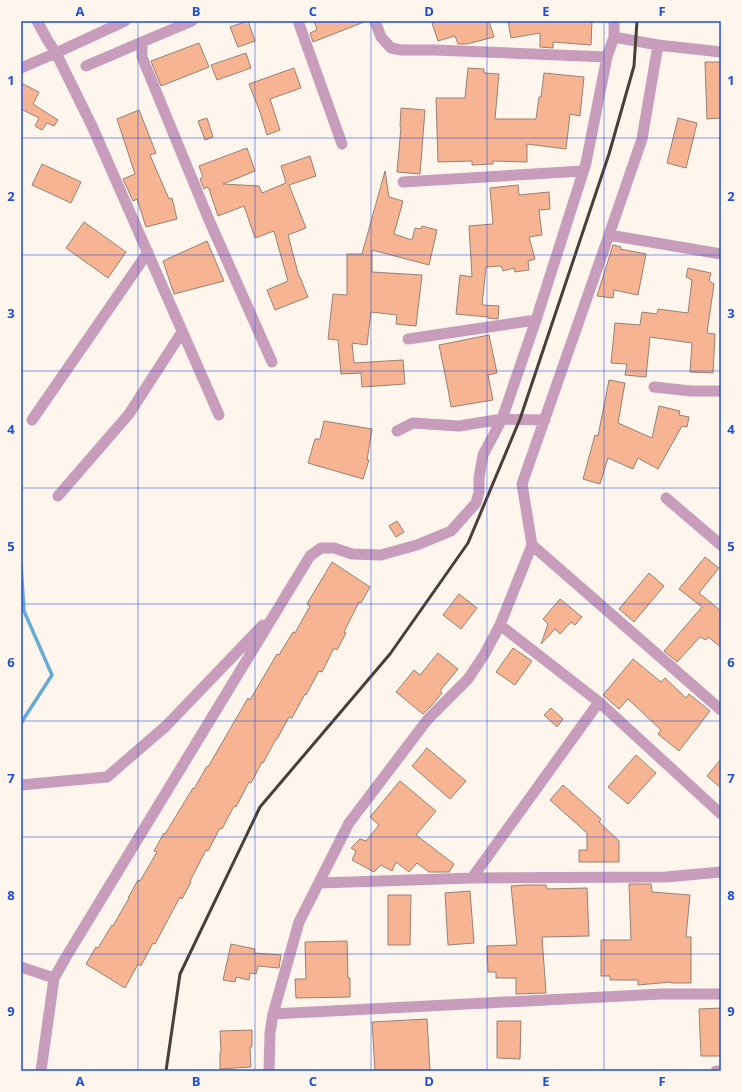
<svg xmlns="http://www.w3.org/2000/svg" width="742" height="1092" font-family="'Open Sans',sans-serif">
  <style>
    .lines { fill: none; stroke-linecap: round; stroke-linejoin: round }
    .stream { stroke: #68abd3; stroke-width: 3.5 }
    .building { fill: #f7b493; stroke: #998073 }
    .minor { stroke: #c89cbb; stroke-width: 11 }
    .rail { stroke: #483f38; stroke-width: 3 }
    .grid { fill: none; stroke: #1d4ed8; stroke-width: 1; stroke-opacity: 0.55 }
    .neatline { fill: none; stroke: #1d4ed8; stroke-width: 1.5 }
    .grid-label { font-size: 13px; text-anchor: middle; font-weight: bold; fill: #1d4ed8 }
  </style>
  <rect width="100%" height="100%" fill="#fef5ed"/>
  <g class="lines">
    <path class="stream" d="M 21,565 L 24,611 L 52,675 L 21,723"/>
  </g>
  <path class="building" d="M 248,21 L 255,41 L 238,47 L 230,27 Z
    M 314,21 L 364,21 L 364,22 L 313,42 L 310,33 L 317,30 Z
    M 439,21 L 489,21 L 494,37 L 467,44 L 458,44 L 455,36 L 438,41 L 432,23 Z
    M 508,21 L 592,21 L 591,45 L 553,42 L 553,48 L 540,47 L 540,33 L 511,38 Z
    M 199,43 L 209,67 L 161,86 L 151,61 Z
    M 246,53 L 251,68 L 217,80 L 211,65 Z
    M 705,62 L 721,62 L 721,118 L 707,119 Z
    M 294,68 L 301,88 L 270,99 L 280,130 L 267,135 L 260,112 L 249,84 Z
    M 468,68 L 484,69 L 484,73 L 499,74 L 495,119 L 536,119 L 539,97 L 541,97 L 544,73 L 584,77 L 580,116 L 570,114 L 566,149 L 527,144 L 527,162 L 493,161 L 493,164 L 472,165 L 472,161 L 438,162 L 436,98 L 465,98 Z
    M 21,83 L 39,92 L 33,104 L 58,120 L 54,126 L 47,123 L 42,130 L 35,126 L 39,118 L 21,109 Z
    M 401,108 L 425,110 L 420,174 L 397,172 L 401,127 L 400,127 Z
    M 139,110 L 156,153 L 150,155 L 169,199 L 172,198 L 177,219 L 146,227 L 137,199 L 133,201 L 123,179 L 135,174 L 117,119 Z
    M 207,118 L 213,137 L 205,140 L 198,121 Z
    M 678,118 L 697,123 L 686,168 L 667,163 Z
    M 247,148 L 255,171 L 223,184 L 259,186 L 262,193 L 286,183 L 281,166 L 310,156 L 316,176 L 289,185 L 306,228 L 288,235 L 299,277 L 300,277 L 308,297 L 275,310 L 267,290 L 288,281 L 274,231 L 255,238 L 244,206 L 218,216 L 209,189 L 207,187 L 204,189 L 200,179 L 203,177 L 199,166 Z
    M 42,164 L 81,182 L 71,203 L 32,185 Z
    M 385,171 L 389,197 L 403,201 L 394,234 L 412,240 L 415,228 L 421,229 L 422,226 L 437,230 L 429,265 L 372,250 L 372,272 L 422,275 L 416,326 L 396,324 L 397,315 L 371,312 L 367,345 L 352,343 L 354,363 L 403,360 L 405,384 L 362,387 L 361,373 L 341,374 L 338,340 L 328,339 L 333,294 L 347,295 L 347,254 L 362,254 Z
    M 518,185 L 519,195 L 549,192 L 550,209 L 539,210 L 542,235 L 529,237 L 535,259 L 528,261 L 529,270 L 515,272 L 514,268 L 503,271 L 501,266 L 486,267 L 482,305 L 499,306 L 498,319 L 488,318 L 488,317 L 456,314 L 460,275 L 472,277 L 469,226 L 493,224 L 490,188 Z
    M 84,222 L 126,252 L 108,278 L 66,248 Z
    M 207,241 L 224,281 L 174,294 L 163,261 Z
    M 613,245 L 621,247 L 620,249 L 646,254 L 638,295 L 614,290 L 613,298 L 597,296 Z
    M 688,268 L 711,273 L 709,281 L 714,284 L 707,333 L 715,334 L 713,373 L 690,372 L 692,343 L 650,337 L 646,377 L 625,375 L 627,364 L 611,363 L 615,323 L 640,325 L 642,312 L 657,314 L 658,309 L 688,313 L 692,280 L 686,277 Z
    M 489,335 L 497,373 L 488,375 L 493,400 L 451,407 L 448,389 L 439,345 Z
    M 609,380 L 625,383 L 618,423 L 652,438 L 659,406 L 680,411 L 679,415 L 689,417 L 687,427 L 682,426 L 658,469 L 638,458 L 633,469 L 608,458 L 600,484 L 583,479 L 595,435 L 598,436 Z
    M 324,421 L 372,429 L 367,460 L 369,460 L 363,479 L 308,463 L 315,439 L 320,439 Z
    M 397,521 L 404,532 L 396,537 L 389,526 Z
    M 705,557 L 719,568 L 699,593 L 721,611 L 721,647 L 708,637 L 706,640 L 700,637 L 677,662 L 664,651 L 702,607 L 679,589 Z
    M 332,562 L 370,587 L 361,603 L 359,602 L 344,632 L 346,633 L 337,650 L 334,648 L 322,672 L 319,671 L 306,695 L 305,694 L 292,718 L 289,717 L 277,739 L 276,739 L 263,763 L 262,762 L 251,783 L 249,782 L 236,807 L 234,806 L 222,829 L 220,828 L 208,851 L 206,850 L 190,881 L 191,882 L 182,899 L 180,897 L 155,944 L 153,943 L 141,966 L 138,964 L 125,988 L 86,964 L 96,947 L 98,948 L 112,925 L 113,926 L 129,898 L 128,898 L 138,880 L 140,881 L 157,852 L 154,851 L 164,833 L 165,834 L 193,788 L 194,789 L 207,766 L 208,767 L 248,698 L 250,700 L 277,654 L 279,655 L 293,632 L 295,633 L 310,606 L 307,604 Z
    M 649,573 L 664,586 L 634,622 L 619,609 Z
    M 459,594 L 477,608 L 461,629 L 443,615 Z
    M 560,599 L 582,617 L 575,625 L 571,622 L 560,634 L 555,629 L 541,644 L 548,624 L 543,619 Z
    M 513,648 L 532,661 L 515,685 L 496,672 Z
    M 438,653 L 458,669 L 440,691 L 442,693 L 433,704 L 423,714 L 396,692 L 414,670 L 420,675 Z
    M 633,659 L 661,682 L 665,678 L 686,698 L 689,694 L 710,711 L 679,751 L 658,734 L 661,730 L 628,699 L 619,709 L 603,695 Z
    M 551,708 L 563,719 L 557,727 L 544,715 Z
    M 427,748 L 466,781 L 450,799 L 412,766 Z
    M 636,755 L 656,773 L 628,804 L 608,787 Z
    M 721,759 L 721,788 L 707,776 Z
    M 400,781 L 436,811 L 416,835 L 454,864 L 449,872 L 429,872 L 417,863 L 409,872 L 396,862 L 392,871 L 381,865 L 374,872 L 352,860 L 356,851 L 351,848 L 360,839 L 366,841 L 379,825 L 370,817 Z
    M 563,785 L 601,819 L 599,822 L 619,841 L 619,862 L 579,862 L 579,850 L 587,850 L 587,833 L 550,800 Z
    M 629,884 L 651,884 L 652,892 L 690,895 L 686,937 L 691,937 L 691,983 L 671,983 L 671,982 L 638,985 L 638,980 L 610,980 L 610,976 L 601,976 L 601,940 L 631,940 Z
    M 525,885 L 546,885 L 547,889 L 587,888 L 589,936 L 542,937 L 546,993 L 516,994 L 516,978 L 496,978 L 496,972 L 488,972 L 487,946 L 517,945 L 511,886 Z
    M 470,891 L 474,943 L 448,945 L 445,893 Z
    M 388,895 L 411,895 L 410,945 L 388,945 Z
    M 347,941 L 348,978 L 350,978 L 350,997 L 296,998 L 295,979 L 306,979 L 305,942 Z
    M 231,944 L 255,949 L 254,953 L 281,955 L 279,968 L 258,966 L 256,974 L 250,973 L 249,980 L 236,977 L 235,982 L 223,980 Z
    M 721,1008 L 721,1056 L 701,1056 L 699,1009 Z
    M 427,1019 L 430,1071 L 375,1071 L 372,1022 Z
    M 497,1021 L 521,1021 L 520,1059 L 497,1058 Z
    M 252,1030 L 252,1047 L 250,1047 L 251,1067 L 220,1069 L 220,1052 L 221,1052 L 220,1031 Z"/>
  <g class="lines">
    <path class="minor" d="M 37,21 L 48,41 L 56,53 L 92,126 L 219,415
      M 298,21 L 342,144
      M 375,21 L 381,37 L 391,48 L 401,50 L 435,50 L 607,57
      M 614,37 L 658,45 L 721,52
      M 142,42 L 142,57 L 209,220 L 272,362
      M 86,66 L 142,42 L 192,21
      M 21,68 L 56,53 L 125,21
      M 403,182 L 583,171
      M 609,235 L 721,254
      M 408,339 L 536,320
      M 654,387 L 691,391 L 721,391
      M 32,420 L 148,252
      M 397,431 L 413,423 L 459,426 L 502,419 L 545,420
      M 58,496 L 129,414 L 182,332
      M 666,498 L 721,545
      M 532,545 L 721,710
      M 500,625 L 599,702 L 721,814
      M 21,785 L 107,777 L 166,726 L 263,625
      M 472,878 L 599,702
      M 319,883 L 472,878 L 666,877 L 721,872
      M 21,967 L 54,978
      M 273,1014 L 661,994 L 721,994
      M 41,1071 L 54,978 L 66,957 L 310,556 L 321,548 L 334,548 L 352,554 L 381,555 L 417,545 L 451,531 L 476,503 L 479,492 L 479,478 L 483,455 L 502,419 L 536,320 L 586,163 L 607,57 L 614,37 L 614,21
      M 269,1071 L 270,1033 L 273,1014 L 299,922 L 349,823 L 428,719 L 468,679 L 484,655 L 500,625 L 532,545 L 522,484 L 609,235 L 642,139 L 658,45
      M 716,1071 L 721,1071"/>
    <path class="rail" d="M 166,1071 L 180,974 L 260,807 L 390,654 L 468,543 L 520,419 L 609,154 L 634,66 L 637,21"/>
  </g>
  <path class="grid" d="M 138,21 L 138,1071M 255,21 L 255,1071M 371,21 L 371,1071M 487,21 L 487,1071M 604,21 L 604,1071M 21,138 L 721,138M 21,255 L 721,255M 21,371 L 721,371M 21,488 L 721,488M 21,604 L 721,604M 21,721 L 721,721M 21,837 L 721,837M 21,954 L 721,954"/>
  <rect width="742" height="1092" fill="none" stroke="#fef5ed" stroke-width="44"/>
  <rect x="22" y="22" width="698" height="1048" class="neatline"/>
  <g class="grid-label">
    <text x="80" y="16">A</text>
    <text x="196" y="16">B</text>
    <text x="313" y="16">C</text>
    <text x="429" y="16">D</text>
    <text x="546" y="16">E</text>
    <text x="662" y="16">F</text>
    <text x="11" y="85">1</text>
    <text x="731" y="85">1</text>
    <text x="11" y="201">2</text>
    <text x="731" y="201">2</text>
    <text x="11" y="318">3</text>
    <text x="731" y="318">3</text>
    <text x="11" y="434">4</text>
    <text x="731" y="434">4</text>
    <text x="11" y="551">5</text>
    <text x="731" y="551">5</text>
    <text x="11" y="667">6</text>
    <text x="731" y="667">6</text>
    <text x="11" y="783">7</text>
    <text x="731" y="783">7</text>
    <text x="11" y="900">8</text>
    <text x="731" y="900">8</text>
    <text x="11" y="1016">9</text>
    <text x="731" y="1016">9</text>
    <text x="80" y="1086">A</text>
    <text x="196" y="1086">B</text>
    <text x="313" y="1086">C</text>
    <text x="429" y="1086">D</text>
    <text x="546" y="1086">E</text>
    <text x="662" y="1086">F</text>
  </g>
</svg>
